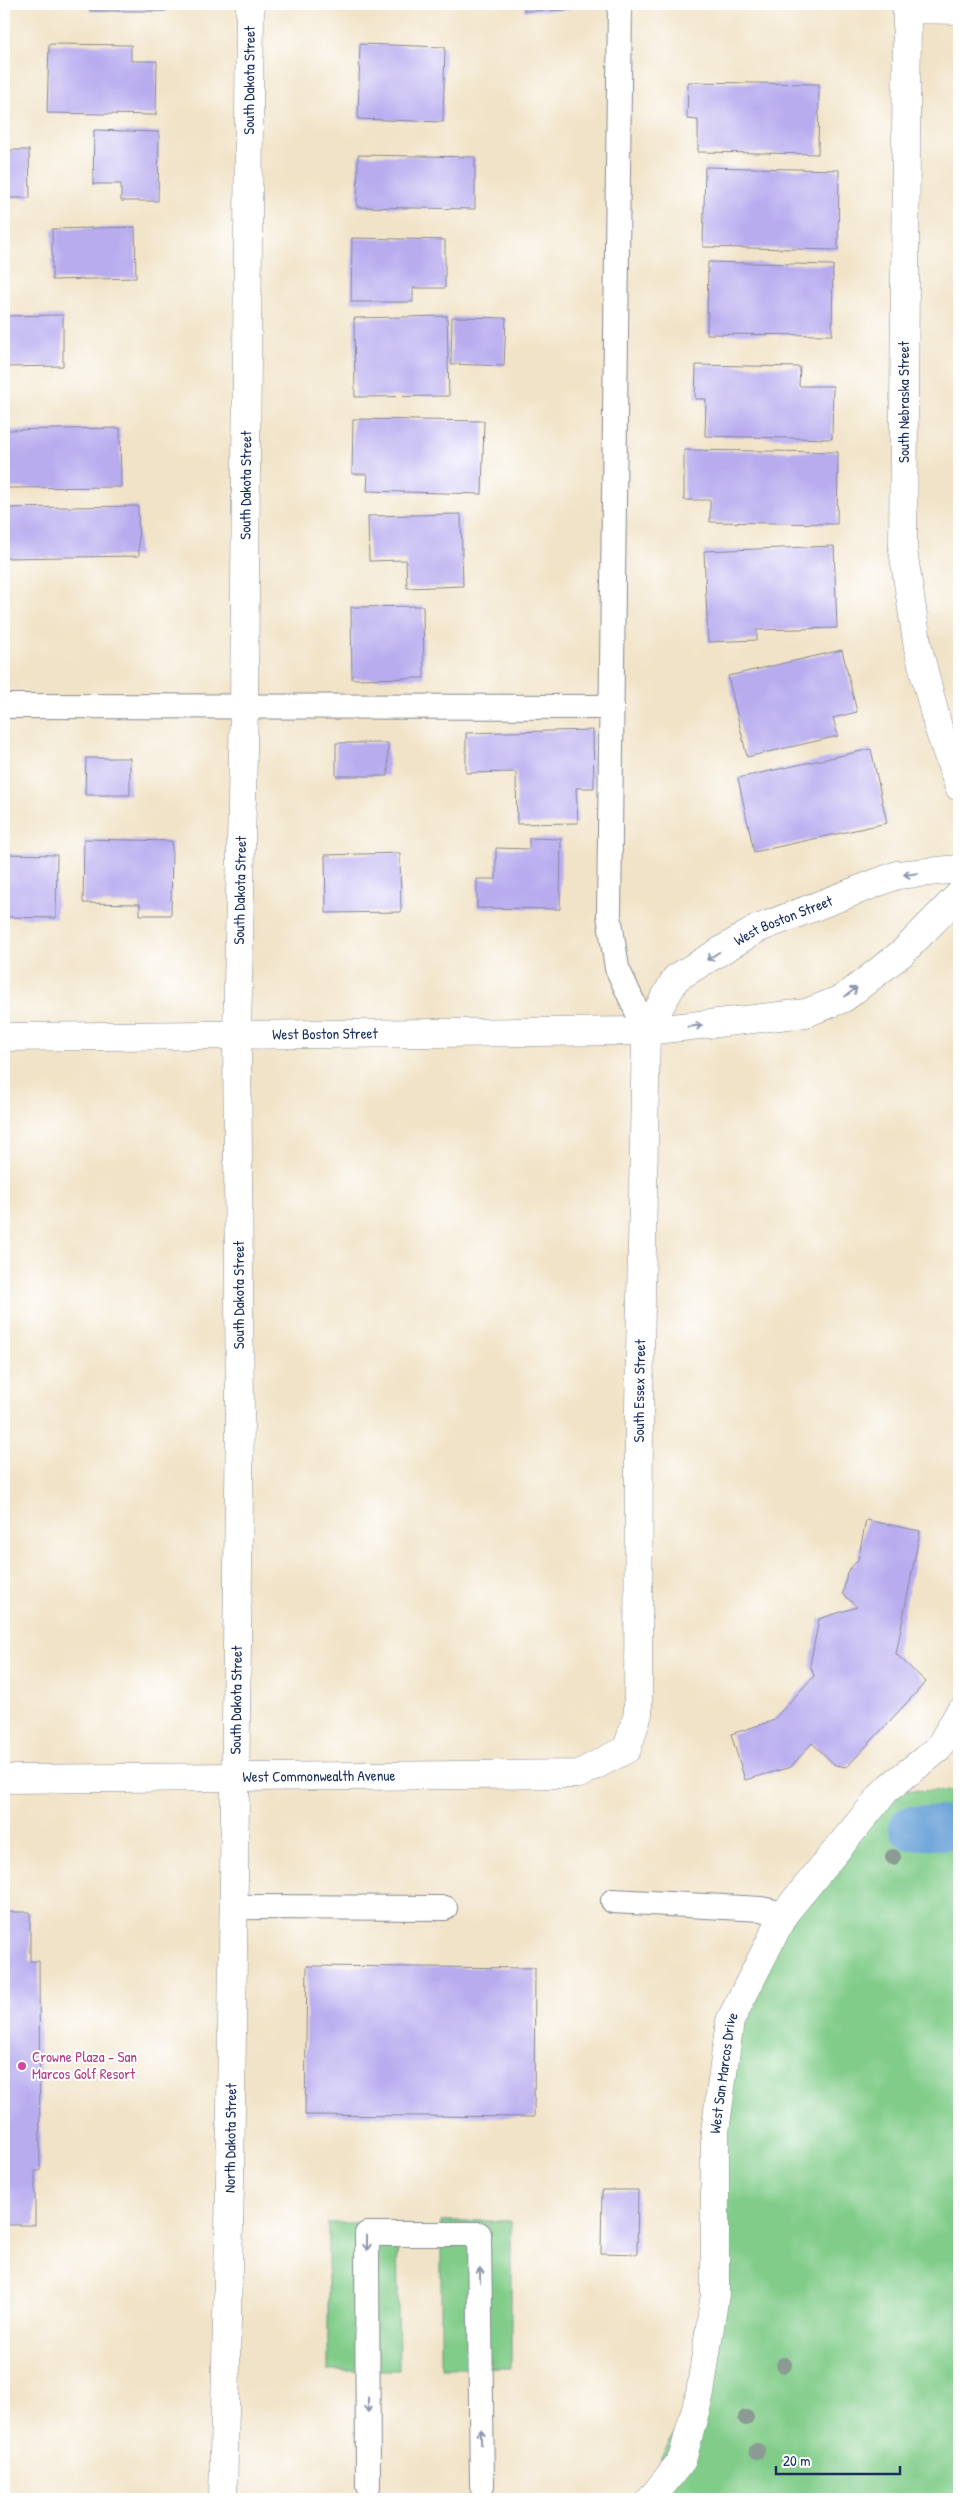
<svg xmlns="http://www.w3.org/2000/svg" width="963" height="2503" font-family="'Patrick Hand',sans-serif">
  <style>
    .green { fill: #81cc89; stroke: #4e7e74 }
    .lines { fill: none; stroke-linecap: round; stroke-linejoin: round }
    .canal { stroke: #68a0d7; stroke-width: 44 }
    .building { fill: #b8acef }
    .lane-casing { stroke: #868992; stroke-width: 26 }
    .street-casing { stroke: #868992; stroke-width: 29 }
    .lane { stroke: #fff; stroke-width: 24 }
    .street { stroke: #fff; stroke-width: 28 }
    .tree { fill: #8c9a94 }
    .oneway { stroke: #8d97ae }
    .hotel-dot { fill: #d1479c; stroke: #fff; stroke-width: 2 }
    .labels { text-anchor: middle; stroke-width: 4; stroke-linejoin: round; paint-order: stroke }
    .street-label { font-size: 15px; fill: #1b2f5e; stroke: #fff }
    .hotel-label { font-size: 15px; fill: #b23c85; stroke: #fff; text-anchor: start }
  </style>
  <rect width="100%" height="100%" fill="#fff"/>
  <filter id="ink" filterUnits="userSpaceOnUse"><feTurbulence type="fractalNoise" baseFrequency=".02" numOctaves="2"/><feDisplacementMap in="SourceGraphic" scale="10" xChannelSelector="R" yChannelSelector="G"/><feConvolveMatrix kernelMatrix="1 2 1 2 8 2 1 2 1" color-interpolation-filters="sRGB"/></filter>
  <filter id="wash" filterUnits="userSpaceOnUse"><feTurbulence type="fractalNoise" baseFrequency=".0096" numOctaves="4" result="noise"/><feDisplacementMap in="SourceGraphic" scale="20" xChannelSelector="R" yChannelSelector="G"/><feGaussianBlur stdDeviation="1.12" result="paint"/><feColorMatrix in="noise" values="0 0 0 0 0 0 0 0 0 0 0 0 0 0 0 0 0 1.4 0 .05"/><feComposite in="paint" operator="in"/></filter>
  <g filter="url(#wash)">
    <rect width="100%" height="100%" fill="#f1e3c7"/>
    <path class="green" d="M 886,1790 L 959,1791 L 959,2499 L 642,2499 L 661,2457 L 700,2393 L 730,2021 L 784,1914 Z
      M 441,2221 L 511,2221 L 511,2368 L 441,2368 Z
      M 328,2223 L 397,2223 L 399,2370 L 328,2370 Z"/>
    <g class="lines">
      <path class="canal" d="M 911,1828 L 959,1828"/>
    </g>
    <g id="blocks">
      <path class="building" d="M 90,4 L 167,4 L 166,11 L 90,11 Z
        M 524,4 L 569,4 L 570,10 L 524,11 Z
        M 49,44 L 131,45 L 131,61 L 157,61 L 156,115 L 47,113 Z
        M 360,44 L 445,47 L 443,122 L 358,119 Z
        M 688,82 L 819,84 L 818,154 L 698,152 L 698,120 L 687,119 Z
        M 94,130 L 159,132 L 158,201 L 121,201 L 121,184 L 93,184 Z
        M 4,150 L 29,150 L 30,198 L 4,198 Z
        M 358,155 L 475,157 L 475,209 L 357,207 Z
        M 705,167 L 839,170 L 838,250 L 703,247 Z
        M 135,227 L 136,278 L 52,280 L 52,229 Z
        M 352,238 L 445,240 L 445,288 L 413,288 L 413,302 L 351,302 Z
        M 708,262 L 833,265 L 832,335 L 707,334 Z
        M 63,315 L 63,366 L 4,367 L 4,316 Z
        M 447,316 L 449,396 L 355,397 L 354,318 Z
        M 452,317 L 506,318 L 504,366 L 451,364 Z
        M 696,365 L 800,367 L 799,386 L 833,386 L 832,439 L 705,436 L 706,399 L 695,399 Z
        M 353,419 L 484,421 L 482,494 L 367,491 L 368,474 L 352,474 Z
        M 120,428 L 121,487 L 4,488 L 4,430 Z
        M 684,450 L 838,452 L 837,524 L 710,522 L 710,500 L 684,500 Z
        M 138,506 L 139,556 L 4,558 L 4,508 Z
        M 461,514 L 463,586 L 407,588 L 406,560 L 369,561 L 368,516 Z
        M 834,546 L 837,628 L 757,630 L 757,640 L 708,642 L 704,551 Z
        M 423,606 L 424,678 L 352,679 L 351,607 Z
        M 842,650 L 857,712 L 833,718 L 838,736 L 747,757 L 728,676 Z
        M 593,730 L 594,788 L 576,788 L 578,823 L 517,824 L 516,772 L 466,773 L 466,733 Z
        M 336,743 L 388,743 L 388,776 L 336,776 Z
        M 871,749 L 887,823 L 754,852 L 738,778 Z
        M 86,758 L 130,758 L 130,795 L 85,795 Z
        M 529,838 L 561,839 L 560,909 L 477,908 L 477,879 L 496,879 L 496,848 L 529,849 Z
        M 84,839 L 172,841 L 171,915 L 140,915 L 140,904 L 83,903 Z
        M 400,853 L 401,912 L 326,913 L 325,855 Z
        M 4,854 L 57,855 L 56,918 L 4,917 Z
        M 866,1520 L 920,1531 L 896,1654 L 926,1682 L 847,1767 L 835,1765 L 812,1743 L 791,1767 L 745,1780 L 731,1734 L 772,1721 L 814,1676 L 810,1665 L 819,1619 L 857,1607 L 843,1594 L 847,1572 L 858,1560 Z
        M 4,1912 L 30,1912 L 30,1961 L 39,1961 L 40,2171 L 35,2171 L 35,2225 L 4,2225 Z
        M 307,1966 L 535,1968 L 534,2117 L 305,2115 Z
        M 602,2190 L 638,2190 L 637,2254 L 601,2253 Z"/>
    </g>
  </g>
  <g filter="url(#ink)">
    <use href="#blocks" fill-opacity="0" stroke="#868992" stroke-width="1"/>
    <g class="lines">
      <defs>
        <path id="lane" d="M 620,4 L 609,915 L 617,968 L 646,1031
          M 4,706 L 612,707
          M 613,1901 L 761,1909 L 784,1914
          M 233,1907 L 445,1908
          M 368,2486 L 367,2234 L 479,2234 L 482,2486"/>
        <g id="street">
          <path d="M 959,10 L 907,9 L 903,550 L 918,648 L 938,727 L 959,787"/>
          <path id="s1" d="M 4,1037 L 646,1031 L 806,1013 L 844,998 L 902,953 L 959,895"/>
          <path id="s2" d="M 4,1779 L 579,1774 L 627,1749 L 638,1714 L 639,1408 L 646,1031 L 676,978 L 757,929 L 897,875 L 959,869"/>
          <path id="s3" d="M 223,2499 L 230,2183 L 240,1416 L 237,1034 L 244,705 L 250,4"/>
          <path id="s4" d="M 651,2499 L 682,2460 L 700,2393 L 715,2294 L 715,2132 L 730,2021 L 784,1914 L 886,1790 L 938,1749 L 959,1713"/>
        </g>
      </defs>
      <use href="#lane" class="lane-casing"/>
      <use href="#street" class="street-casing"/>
      <use href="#lane" class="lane"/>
      <use href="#street" class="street"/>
    </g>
    <g class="tree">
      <circle cx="893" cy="1857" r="8"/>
      <circle cx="784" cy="2365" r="8"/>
      <circle cx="746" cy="2418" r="8"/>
      <circle cx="757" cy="2451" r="8"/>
    </g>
    <defs><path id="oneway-shaft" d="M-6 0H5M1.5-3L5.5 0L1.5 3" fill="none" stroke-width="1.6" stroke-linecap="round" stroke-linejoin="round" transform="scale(1.25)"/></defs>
    <g class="oneway">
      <use href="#oneway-shaft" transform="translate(911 874) rotate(174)"/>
      <use href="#oneway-shaft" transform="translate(713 956) rotate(148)"/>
      <use href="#oneway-shaft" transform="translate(851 992) rotate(-37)"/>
      <use href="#oneway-shaft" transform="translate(695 1026) rotate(-6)"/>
      <use href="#oneway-shaft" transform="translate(367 2243) rotate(90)"/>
      <use href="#oneway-shaft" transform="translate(480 2275) rotate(-91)"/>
      <use href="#oneway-shaft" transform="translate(368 2405) rotate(90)"/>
      <use href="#oneway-shaft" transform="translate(481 2437) rotate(-91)"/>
    </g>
  </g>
  <circle class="hotel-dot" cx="22" cy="2066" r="5"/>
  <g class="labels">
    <g class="street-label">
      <text dy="5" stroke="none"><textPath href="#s3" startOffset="2419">South Dakota Street</textPath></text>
      <text transform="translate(904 402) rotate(-90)" y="5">South Nebraska Street</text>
      <text dy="5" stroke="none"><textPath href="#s3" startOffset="2014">South Dakota Street</textPath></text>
      <text dy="5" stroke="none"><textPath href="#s3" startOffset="1609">South Dakota Street</textPath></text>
      <text dy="5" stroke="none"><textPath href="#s2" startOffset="1532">West Boston Street</textPath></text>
      <text dy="5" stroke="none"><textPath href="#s1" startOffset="321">West Boston Street</textPath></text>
      <text transform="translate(239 1295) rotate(-90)" y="5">South Dakota Street</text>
      <text dy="5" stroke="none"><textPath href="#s2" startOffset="989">South Essex Street</textPath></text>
      <text dy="5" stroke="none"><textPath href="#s3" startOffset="799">South Dakota Street</textPath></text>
      <text dy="5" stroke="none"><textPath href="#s2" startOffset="315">West Commonwealth Avenue</textPath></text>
      <text dy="5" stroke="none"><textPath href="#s4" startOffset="441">West San Marcos Drive</textPath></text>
      <text dy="5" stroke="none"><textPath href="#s3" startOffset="361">North Dakota Street</textPath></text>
    </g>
    <g class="hotel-label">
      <text x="32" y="2062">Crowne Plaza - San<tspan x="32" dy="17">Marcos Golf Resort</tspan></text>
    </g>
  </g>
  <rect width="963" height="2503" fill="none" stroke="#fff" stroke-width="20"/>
  <path d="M776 2466v8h124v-8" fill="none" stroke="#1b2f5e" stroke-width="2.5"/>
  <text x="783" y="2466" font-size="15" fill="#1b2f5e" stroke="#ffffff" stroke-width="4" paint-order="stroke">20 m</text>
</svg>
